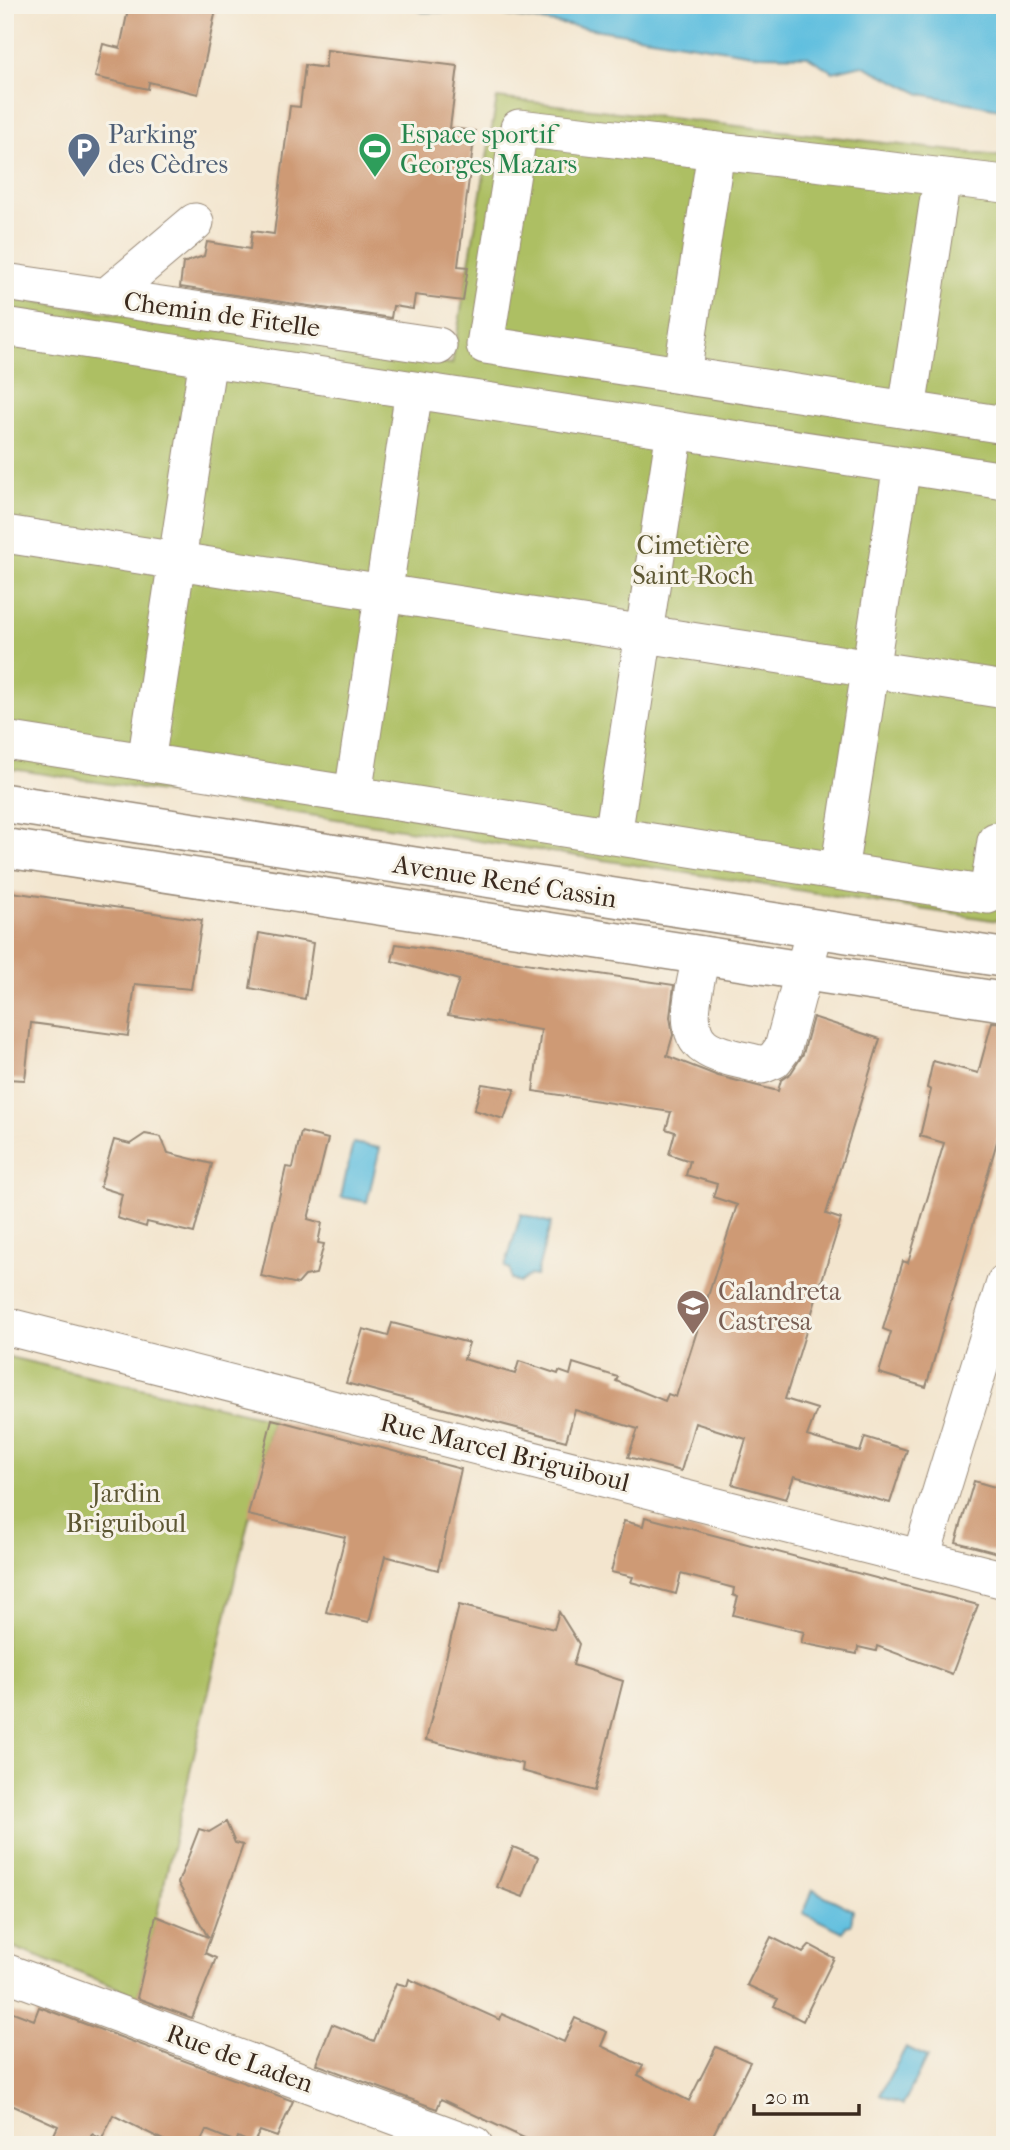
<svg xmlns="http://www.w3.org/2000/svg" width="1010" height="2150" font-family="'IM FELL French Canon',serif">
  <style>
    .green { fill: #adbf63; stroke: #747440; stroke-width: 2 }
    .water { fill: #61bfdf; stroke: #4e747e; stroke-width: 2 }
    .building { fill: #ce9a75 }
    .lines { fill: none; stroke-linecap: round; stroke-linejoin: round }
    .minor-casing { stroke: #978876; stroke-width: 39 }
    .major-casing { stroke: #978876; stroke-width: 41 }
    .minor { stroke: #fff; stroke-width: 37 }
    .major { stroke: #fff; stroke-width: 38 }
    .labels { text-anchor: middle; stroke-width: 6; stroke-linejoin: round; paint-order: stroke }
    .service-label { font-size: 26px; fill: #4e5e75; stroke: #f7f3e8; text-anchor: start }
    .leisure-label { font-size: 26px; fill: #27864d; stroke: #f7f3e8; text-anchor: start }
    .street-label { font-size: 26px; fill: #3b2a1e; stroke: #f7f3e8 }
    .park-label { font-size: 26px; fill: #5d5733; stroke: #f7f3e8 }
    .education-label { font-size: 26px; fill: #785e54; stroke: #f7f3e8; text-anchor: start }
  </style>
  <rect width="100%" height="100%" fill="#f7f3e8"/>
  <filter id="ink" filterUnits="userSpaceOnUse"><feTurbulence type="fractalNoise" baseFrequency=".0143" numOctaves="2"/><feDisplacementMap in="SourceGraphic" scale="14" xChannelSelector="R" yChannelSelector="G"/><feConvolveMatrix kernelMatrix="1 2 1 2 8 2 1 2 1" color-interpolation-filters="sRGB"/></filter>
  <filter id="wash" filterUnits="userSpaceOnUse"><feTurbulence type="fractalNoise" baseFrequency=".00686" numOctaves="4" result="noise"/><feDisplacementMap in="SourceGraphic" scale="28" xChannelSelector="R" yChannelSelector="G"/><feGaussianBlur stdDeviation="1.57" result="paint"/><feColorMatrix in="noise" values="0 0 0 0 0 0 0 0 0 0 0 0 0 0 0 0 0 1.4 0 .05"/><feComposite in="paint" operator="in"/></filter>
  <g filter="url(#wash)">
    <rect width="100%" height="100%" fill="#f3e5ce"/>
    <path class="green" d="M 497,98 L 1005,157 L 1005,922 L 5,768 L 5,297 L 452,364 Z
      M 5,1356 L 272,1419 L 138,1996 L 5,1944 Z"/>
    <path class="water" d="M 406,5 L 1005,5 L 1005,110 L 921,94 L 862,65 L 833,72 L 807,56 L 759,55 L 485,12 L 423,12 Z
      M 353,1143 L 380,1148 L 367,1202 L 341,1197 Z
      M 521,1214 L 551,1223 L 536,1276 L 530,1275 L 519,1283 L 511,1279 L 510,1269 L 505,1267 Z
      M 813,1890 L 853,1910 L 851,1925 L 846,1926 L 843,1932 L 803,1913 Z
      M 906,2047 L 927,2057 L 903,2105 L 880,2095 Z"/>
    <g id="blocks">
      <path class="building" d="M 129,5 L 217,5 L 198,94 L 149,82 L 148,89 L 95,77 L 103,44 L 120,48 Z
        M 327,50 L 458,66 L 450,128 L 475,131 L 458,266 L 468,267 L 463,301 L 415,295 L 413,309 L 393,306 L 391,318 L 180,287 L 183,263 L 204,256 L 207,242 L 250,249 L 252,231 L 274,234 L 290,106 L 300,107 L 305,65 L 325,68 Z
        M 5,891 L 202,920 L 191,989 L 135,984 L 128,1036 L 31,1023 L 25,1080 L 5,1079 Z
        M 259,933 L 313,943 L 305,999 L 250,988 Z
        M 396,944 L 674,985 L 670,1017 L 673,1035 L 667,1056 L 718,1076 L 778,1091 L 781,1080 L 791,1073 L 803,1054 L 813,1017 L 880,1039 L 826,1214 L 841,1219 L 785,1399 L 817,1409 L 807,1436 L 860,1452 L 865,1437 L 907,1450 L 890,1503 L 794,1476 L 786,1499 L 732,1484 L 746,1439 L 695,1423 L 681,1471 L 628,1457 L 638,1429 L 575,1410 L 566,1441 L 346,1383 L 363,1329 L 388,1336 L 392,1323 L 469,1343 L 464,1359 L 515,1374 L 519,1361 L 558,1374 L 559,1371 L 570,1375 L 573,1363 L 618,1377 L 616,1381 L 665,1401 L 668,1394 L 676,1397 L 737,1205 L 713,1197 L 717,1184 L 686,1175 L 690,1161 L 669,1154 L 675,1132 L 666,1129 L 671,1112 L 533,1091 L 541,1030 L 448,1015 L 459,980 L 392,961 Z
        M 992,1022 L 1005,1023 L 1005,1114 L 926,1387 L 879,1373 L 891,1332 L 883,1329 L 903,1261 L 908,1263 L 944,1143 L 920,1136 L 931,1090 L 927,1088 L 933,1061 L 978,1073 Z
        M 482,1084 L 515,1089 L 504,1119 L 474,1110 Z
        M 301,1132 L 328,1139 L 308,1219 L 322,1223 L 318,1243 L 324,1244 L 316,1274 L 305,1276 L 298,1284 L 261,1276 L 286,1167 L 293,1168 Z
        M 145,1134 L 161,1137 L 168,1153 L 212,1164 L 194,1233 L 147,1222 L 146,1227 L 117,1218 L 122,1194 L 100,1187 L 114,1140 L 130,1144 Z
        M 272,1419 L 461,1469 L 438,1570 L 385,1556 L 369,1622 L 326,1612 L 345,1537 L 248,1515 Z
        M 974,1481 L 1005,1490 L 1005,1555 L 956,1542 Z
        M 645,1517 L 978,1605 L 952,1674 L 877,1646 L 876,1651 L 858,1647 L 857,1654 L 801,1643 L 804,1632 L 733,1615 L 738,1597 L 733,1595 L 734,1588 L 681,1574 L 676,1594 L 631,1582 L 633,1577 L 611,1572 L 624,1521 L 643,1526 Z
        M 459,1605 L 554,1629 L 559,1612 L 579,1644 L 573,1665 L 623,1681 L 595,1791 L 522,1771 L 523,1764 L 426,1740 Z
        M 226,1822 L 235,1843 L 243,1845 L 205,1953 L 216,1958 L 192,2018 L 137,1998 L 156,1916 L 208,1937 L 178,1883 L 199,1829 L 209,1832 Z
        M 513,1847 L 538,1857 L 523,1897 L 497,1887 Z
        M 771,1937 L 803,1953 L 810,1945 L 834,1958 L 803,2021 L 774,2006 L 778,1999 L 747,1985 Z
        M 409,1979 L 500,2020 L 502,2014 L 564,2042 L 575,2018 L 607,2032 L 601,2046 L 643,2066 L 638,2075 L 689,2101 L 716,2047 L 750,2062 L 708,2145 L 539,2145 L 441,2099 L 437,2109 L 316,2064 L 332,2024 L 374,2041 L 396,1983 L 407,1986 Z
        M 39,2007 L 293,2101 L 277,2137 L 260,2131 L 253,2144 L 238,2137 L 236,2142 L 206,2130 L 199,2145 L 173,2145 L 113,2115 L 102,2139 L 92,2134 L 87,2145 L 49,2145 L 58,2126 L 5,2102 L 5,2009 L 34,2020 Z"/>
    </g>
  </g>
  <g filter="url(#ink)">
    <use href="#blocks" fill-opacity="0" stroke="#978876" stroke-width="2"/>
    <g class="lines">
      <defs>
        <path id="minor" d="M 1005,184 L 519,128 L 485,345 L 1005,425
          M 5,282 L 438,346
          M 106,297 L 195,222
          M 5,327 L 1005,481
          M 682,375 L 716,151
          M 907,410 L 942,177
          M 5,534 L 1005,690
          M 5,740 L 988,895 L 996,841 L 1005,842
          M 146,762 L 208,358
          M 353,795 L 414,390
          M 613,836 L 675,430
          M 839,871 L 902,465
          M 701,955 C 697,982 679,1030 705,1047 C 719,1057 745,1060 762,1065 L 774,1060 L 783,1048 L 815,929
          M 5,1326 L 1005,1580
          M 921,1557 L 1005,1283
          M 5,1972 L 474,2145"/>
        <path id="major" d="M 5,803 L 1005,958
          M 5,848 L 1005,1002"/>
      </defs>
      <use href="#minor" class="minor-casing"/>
      <use href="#major" class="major-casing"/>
      <use href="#minor" class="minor"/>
      <use href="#major" class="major"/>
    </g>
  </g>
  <defs>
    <symbol id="parking-pin" viewBox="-11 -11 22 30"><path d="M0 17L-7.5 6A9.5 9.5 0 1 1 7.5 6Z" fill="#5c6f8a" stroke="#f7f3e8"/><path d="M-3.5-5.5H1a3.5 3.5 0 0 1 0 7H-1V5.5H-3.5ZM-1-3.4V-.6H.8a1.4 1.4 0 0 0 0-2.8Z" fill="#fff"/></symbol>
    <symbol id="stadium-pin" viewBox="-11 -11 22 30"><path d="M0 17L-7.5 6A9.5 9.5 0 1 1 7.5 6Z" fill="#2e9e5b" stroke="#f7f3e8"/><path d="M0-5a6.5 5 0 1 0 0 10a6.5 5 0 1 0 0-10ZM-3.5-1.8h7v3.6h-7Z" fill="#fff"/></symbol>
    <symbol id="school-pin" viewBox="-11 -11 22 30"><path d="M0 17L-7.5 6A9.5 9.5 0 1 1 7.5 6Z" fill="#8d6e63" stroke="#f7f3e8"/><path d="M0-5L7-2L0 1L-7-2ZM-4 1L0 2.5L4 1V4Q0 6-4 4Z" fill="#fff"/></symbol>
  </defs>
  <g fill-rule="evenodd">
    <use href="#parking-pin" x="65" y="130" width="38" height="52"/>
    <use href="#stadium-pin" x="356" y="130" width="38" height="52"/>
    <use href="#school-pin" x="674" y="1287" width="38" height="52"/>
  </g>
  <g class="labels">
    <g class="service-label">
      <text x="108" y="143">Parking<tspan x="108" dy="30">des Cèdres</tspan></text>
    </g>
    <g class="leisure-label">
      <text x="400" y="143">Espace sportif<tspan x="400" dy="30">Georges Mazars</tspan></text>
    </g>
    <g class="street-label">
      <text transform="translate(222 314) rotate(8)" y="9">Chemin de Fitelle</text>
      <text transform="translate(505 881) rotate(9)" y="9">Avenue René Cassin</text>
      <text transform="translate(505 1452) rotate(14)" y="9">Rue Marcel Briguiboul</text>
      <text transform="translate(240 2058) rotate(20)" y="9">Rue de Laden</text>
    </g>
    <g class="park-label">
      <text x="693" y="554">Cimetière<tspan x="693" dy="30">Saint-Roch</tspan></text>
      <text x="126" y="1502">Jardin<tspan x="126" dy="30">Briguiboul</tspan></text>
    </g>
    <g class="education-label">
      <text x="718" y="1300">Calandreta<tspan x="718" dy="30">Castresa</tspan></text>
    </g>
  </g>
  <rect width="1010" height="2150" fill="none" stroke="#f7f3e8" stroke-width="28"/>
  <path d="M754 2104v10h105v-10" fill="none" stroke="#3b2a1e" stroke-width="3.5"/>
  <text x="765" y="2104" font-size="21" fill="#3b2a1e" stroke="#f7f3e8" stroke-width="5" paint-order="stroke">20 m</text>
</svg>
